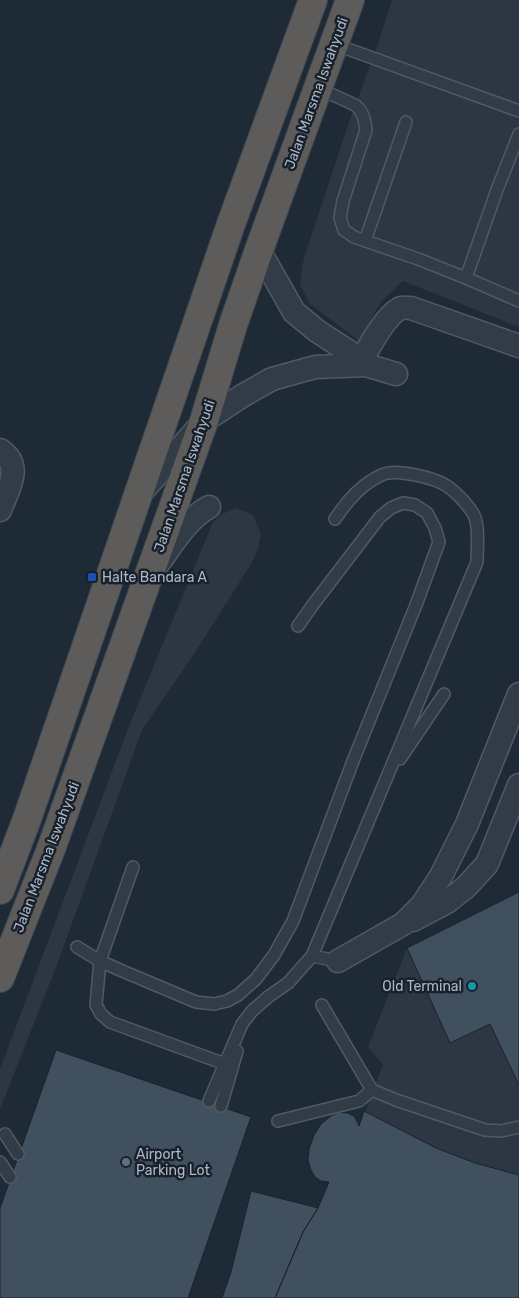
<svg xmlns="http://www.w3.org/2000/svg" width="519" height="1298" font-family="Rubik,sans-serif">
  <style>
    .airport { fill: #2c3743 }
    .building { fill: #41505e; stroke: #19232d }
    .lines { fill: none; stroke-linecap: round; stroke-linejoin: round }
    .service-casing { stroke: #4f5a65; stroke-width: 14 }
    .minor-casing { stroke: #4f5a65; stroke-width: 25 }
    .trunk-casing { stroke: #3c4751; stroke-width: 30 }
    .service { stroke: #323c47; stroke-width: 11 }
    .minor { stroke: #323c47; stroke-width: 22 }
    .trunk { stroke: #5e5c5a; stroke-width: 28 }
    .transit-dot { fill: #1a4fb4; stroke: #18212b; stroke-width: 2 }
    .culture-dot { fill: #0f9aa8; stroke: #18212b; stroke-width: 2 }
    .service-dot { fill: #5c6f8a; stroke: #18212b; stroke-width: 2 }
    .labels { text-anchor: middle; stroke-width: 5; stroke-linejoin: round; paint-order: stroke }
    .street-label { font-size: 14px; fill: #abb7c4; stroke: #18212b }
    .poi-label { font-size: 14px; fill: #abb7c4; stroke: #18212b; text-anchor: start }
  </style>
  <rect width="100%" height="100%" fill="#1e2a36"/>
  <path class="airport" d="M 392,0 L 519,0 L 519,327 L 403,281 L 380,303 L 359,341 L 309,303 L 300,284 L 302,266 L 307,249 L 349,122 L 377,47 Z
    M 237,508 L 253,515 L 261,534 L 258,549 L 251,564 L 196,651 L 142,730 L 57,965 L 0,1109 L 0,1069 L 129,726 L 213,522 L 222,514 Z
    M 519,892 L 519,1298 L 222,1298 L 231,1272 L 251,1191 L 318,1208 L 329,1182 L 321,1181 L 315,1177 L 311,1170 L 308,1160 L 314,1135 L 321,1124 L 331,1116 L 339,1112 L 348,1113 L 355,1117 L 360,1125 L 383,1065 L 368,1047 L 407,948 Z"/>
  <path class="building" d="M 519,892 L 519,1085 L 490,1024 L 450,1043 L 407,948 Z
    M 56,1050 L 251,1117 L 188,1298 L 0,1298 L 0,1208 Z
    M 364,1111 L 436,1148 L 475,1163 L 519,1175 L 519,1298 L 275,1298 L 303,1232 L 318,1208 L 329,1182 L 321,1181 L 315,1177 L 311,1170 L 308,1160 L 309,1149 L 314,1135 L 321,1124 L 331,1116 L 339,1112 L 348,1113 L 355,1117 L 359,1126 Z
    M 251,1191 L 318,1208 L 303,1232 L 275,1298 L 222,1298 L 231,1272 Z"/>
  <g class="lines">
    <defs>
      <path id="service" d="M 334,44 L 519,111
        M 318,88 L 355,105 C 363,111 365,120 366,130 L 343,201 L 340,218 L 344,230 L 354,237 L 418,259 L 466,278 L 497,190 L 519,134
        M 365,241 L 406,122
        M 466,278 L 519,301
        M 400,759 L 444,694
        M 133,867 L 100,961 L 96,1005 L 101,1014 L 110,1022 L 225,1064
        M 77,947 L 100,961 L 120,970 L 196,1002 L 214,1004 L 227,1001 L 238,995 L 256,979 L 274,955 L 293,921 L 353,761 L 416,605 L 439,542 L 435,528 L 427,513 L 415,505 L 403,503 L 391,508 L 380,517 L 312,606 L 298,626
        M 312,956 L 338,961
        M 322,1005 L 372,1090 L 396,1100 L 485,1130 L 501,1131 L 519,1127
        M 209,1101 L 242,1024 L 252,1011 L 268,997 L 288,983 L 312,956 L 477,562 C 477,549 479,534 476,521 C 474,510 456,492 447,486 C 435,478 398,469 384,474 C 362,483 348,500 335,519
        M 221,1106 L 237,1051
        M 278,1121 L 359,1101 L 372,1090
        M 5,1134 L 18,1154
        M 0,1162 L 10,1177"/>
      <path id="minor" d="M 259,250 L 294,312 L 317,331 L 362,360 L 366,365
        M 359,365 C 367,351 384,317 399,309 C 402,307 406,308 411,308 L 519,346
        M 0,450 C 24,466 8,489 0,510
        M 141,493 L 204,421 L 242,396 L 272,379 L 315,367 L 366,365 L 396,374
        M 158,564 C 172,545 188,518 209,507
        M 413,920 L 447,902 L 466,887 L 487,864 L 519,785
        M 338,961 L 403,924 L 422,905 L 441,876 L 467,824 L 519,694"/>
      <path id="trunk" d="M 0,890 L 27,819 L 231,224 L 313,0
        M 0,978 L 51,849 L 204,421 L 233,325 L 259,250 L 350,0"/>
    </defs>
    <use href="#service" class="service-casing"/>
    <use href="#minor" class="minor-casing"/>
    <use href="#trunk" class="trunk-casing"/>
    <use href="#service" class="service"/>
    <use href="#minor" class="minor"/>
    <use href="#trunk" class="trunk"/>
  </g>
  <rect class="transit-dot" x="87" y="572" width="10" height="10" rx="2.5"/>
  <circle class="culture-dot" cx="472" cy="986" r="5"/>
  <circle class="service-dot" cx="126" cy="1162" r="5"/>
  <g class="labels">
    <g class="street-label">
      <text transform="translate(316 93) rotate(-70)" y="5">Jalan Marsma Iswahyudi</text>
      <text transform="translate(184 476) rotate(-71)" y="5">Jalan Marsma Iswahyudi</text>
      <text transform="translate(46 857) rotate(-69)" y="5">Jalan Marsma Iswahyudi</text>
    </g>
    <g class="poi-label">
      <text x="102" y="582">Halte Bandara A</text>
      <text x="462" y="991" text-anchor="end">Old Terminal</text>
      <text x="136" y="1159">Airport<tspan x="136" dy="16">Parking Lot</tspan></text>
    </g>
  </g>
</svg>
